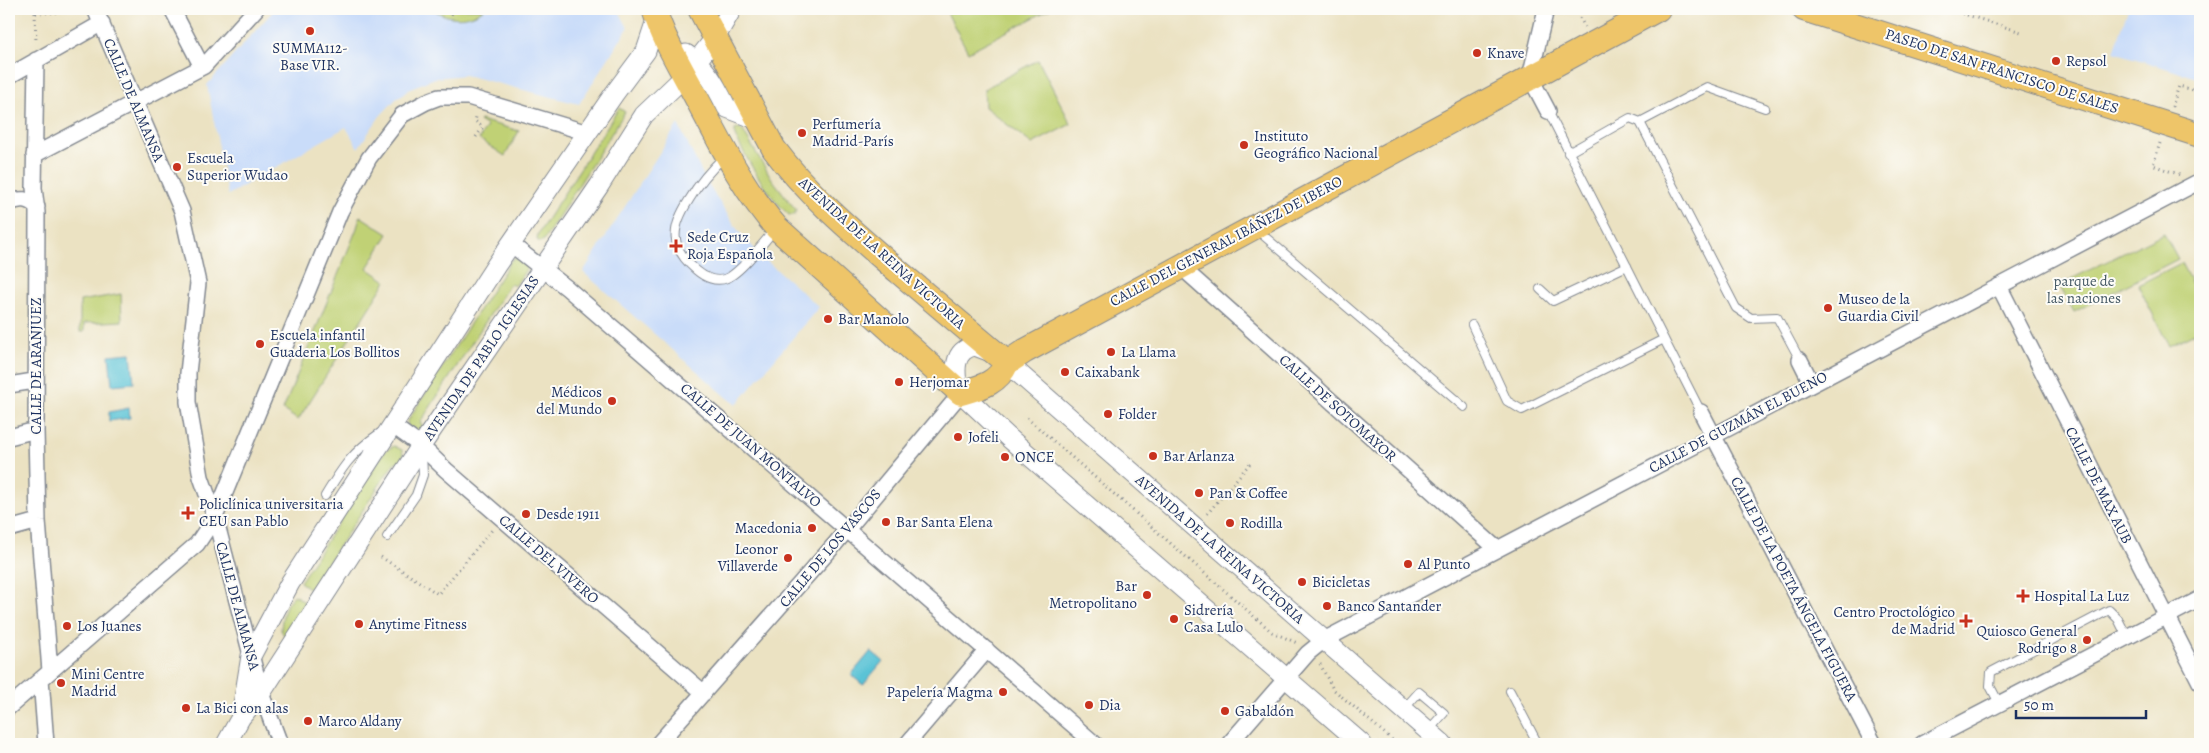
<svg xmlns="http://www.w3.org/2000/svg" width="2209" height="753" font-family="Alegreya,serif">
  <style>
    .built { fill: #c9dcf9 }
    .green { fill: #c0d174; stroke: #6e8069 }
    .water { fill: #5ac3d6; stroke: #3a799a }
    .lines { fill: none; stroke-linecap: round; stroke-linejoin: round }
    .service-casing { stroke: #838890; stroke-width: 10 }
    .minor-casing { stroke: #838890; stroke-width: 18 }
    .tertiary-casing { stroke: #838890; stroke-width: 21 }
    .primary-casing { stroke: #838890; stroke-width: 26 }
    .path { stroke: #838890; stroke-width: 3; stroke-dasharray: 1 4; stroke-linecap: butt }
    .service { stroke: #fff; stroke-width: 8 }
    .minor { stroke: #fff; stroke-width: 15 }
    .tertiary { stroke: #fff; stroke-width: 19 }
    .primary { stroke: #eec569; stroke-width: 24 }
    .poi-dot { fill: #c8321e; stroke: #fdfcf7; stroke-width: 2 }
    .labels { text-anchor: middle; stroke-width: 4; stroke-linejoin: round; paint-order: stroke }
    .poi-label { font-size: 15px; fill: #1b2f5e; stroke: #fdfcf7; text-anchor: start }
    .street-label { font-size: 15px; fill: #1b2f5e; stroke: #fdfcf7 }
    .park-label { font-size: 15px; fill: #445864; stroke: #fdfcf7 }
  </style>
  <rect width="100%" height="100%" fill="#fdfcf7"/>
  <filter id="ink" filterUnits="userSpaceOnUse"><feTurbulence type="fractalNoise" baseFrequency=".02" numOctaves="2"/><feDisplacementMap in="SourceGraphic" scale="10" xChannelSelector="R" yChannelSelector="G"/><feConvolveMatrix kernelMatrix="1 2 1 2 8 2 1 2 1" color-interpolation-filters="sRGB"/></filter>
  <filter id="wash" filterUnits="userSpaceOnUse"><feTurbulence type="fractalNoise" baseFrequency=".0096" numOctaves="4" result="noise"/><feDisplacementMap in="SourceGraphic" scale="20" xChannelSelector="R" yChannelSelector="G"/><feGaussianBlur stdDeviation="1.12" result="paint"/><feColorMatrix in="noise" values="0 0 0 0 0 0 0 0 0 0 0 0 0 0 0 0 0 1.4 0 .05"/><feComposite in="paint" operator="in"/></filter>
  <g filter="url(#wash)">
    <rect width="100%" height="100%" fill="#ebe2c2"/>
    <path class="built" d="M 275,9 L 618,9 L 628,28 L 579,104 L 465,75 L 435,78 L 413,87 L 396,99 L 380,116 L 358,148 L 346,127 L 228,195 L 207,85 Z
      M 2128,9 L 2200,9 L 2200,79 L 2114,52 Z
      M 678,124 L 707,183 L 737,229 L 761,256 L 819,307 L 736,405 L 583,272 Z"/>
    <path class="green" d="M 433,9 L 484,9 C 469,21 447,20 433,9 Z
      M 945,9 L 1050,9 L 968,52 Z
      M 1038,60 L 1071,124 L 1032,144 L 985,107 L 984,89 Z
      M 619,108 L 625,112 L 544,240 L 539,242 L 537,239 L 538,234 Z
      M 480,120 L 519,131 L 505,156 L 479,139 L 487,126 L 479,121 Z
      M 739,128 L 743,131 L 772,179 L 796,210 L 794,215 L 789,215 C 766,194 750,164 735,136 L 735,130 Z
      M 360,216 L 388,234 L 367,268 L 386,281 L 298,420 L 283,410 L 357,228 Z
      M 2164,233 L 2178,259 L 2074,312 L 2059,285 Z
      M 516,258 L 528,267 L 515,286 L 510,284 L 420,423 L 424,426 L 421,432 L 408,427 L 407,422 L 512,259 Z
      M 2181,263 L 2200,299 L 2200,330 L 2169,346 L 2138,285 Z
      M 121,294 L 122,321 L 84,323 L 84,332 L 80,332 L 80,301 Z
      M 394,446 L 402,450 L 404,458 L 401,461 L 394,463 L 322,572 L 315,593 L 300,582 L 385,451 Z
      M 295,595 L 307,604 L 288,634 L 284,635 L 281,630 C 282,618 284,602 295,595 Z"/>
    <path class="water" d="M 131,353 L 134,383 L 112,385 L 109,355 Z
      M 129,408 L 130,418 L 109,421 L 109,412 Z
      M 871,651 L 883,661 L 863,685 L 851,675 Z"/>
  </g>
  <g filter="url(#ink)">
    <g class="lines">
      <defs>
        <path id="service" d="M 1765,108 L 1707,87 L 1640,122 L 1736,308 L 1751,318 L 1777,317 L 1800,360
          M 1548,111 L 1701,412
          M 1568,153 L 1630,118 L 1640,122
          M 725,156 C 710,170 699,183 689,200 C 671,228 669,247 696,270 C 704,277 716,283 727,278 C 740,273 765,241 775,229
          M 1257,230 L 1464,407
          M 1540,289 L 1553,301 L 1627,266
          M 1472,325 L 1507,401 L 1522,410 L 1664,339
          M 325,496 C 342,468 352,452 380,433
          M 387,537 L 416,495 L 423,475 L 422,452
          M 1510,691 L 1538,744
          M 1999,703 L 1990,686 L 1991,672 L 2109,610 L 2118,619 L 2127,637
          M 1403,710 L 1419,692 L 1444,713 L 1428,731"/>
        <path id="minor" d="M 95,9 L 182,211 L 198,283 L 188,373 L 188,402 L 201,477 L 215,517 L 261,693 L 280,744
          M 172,9 L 199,61 L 204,66
          M 1546,9 L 1530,77 L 1548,111
          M 36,60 L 34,188 L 37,212 L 36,430 L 38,521 L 50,671
          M 9,76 L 102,23
          M 34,155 L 204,66 L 256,9
          M 9,203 C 20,198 28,198 37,207
          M 511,244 L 567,288 L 1095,744
          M 1180,266 L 1497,549
          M 1999,286 L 2200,682
          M 1800,360 L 1812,384
          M 9,385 L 34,381
          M 1701,412 L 1874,744
          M 392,425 L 421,446 L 446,470 L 704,693
          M 9,437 L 36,430
          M 9,529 L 38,521
          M 41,679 L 46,744
          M 9,707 L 197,544 L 215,517 L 340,212 L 369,158 L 402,115 L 426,102 L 439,97 L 468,97 L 588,133
          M 658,744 L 835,544 L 961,393
          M 907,744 L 987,650
          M 1229,744 L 1308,653 L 1324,640 L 2200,181
          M 1922,744 L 2200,599"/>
        <path id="tertiary" d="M 686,54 C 707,67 716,86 727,108 L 759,120
          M 1007,363 L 1443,744
          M 958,390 C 955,372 952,350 975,346 L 993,353
          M 961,393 L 1009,438 L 1362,744
          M 241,717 L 251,656 L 290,583 L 497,264 L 614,94 L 646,51 L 659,12
          M 226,744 L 241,717 L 261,693 L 421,446 L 599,186 L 644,115 L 685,76 L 715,38 L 732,9"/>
        <path id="primary" d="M 654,9 C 663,39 681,68 695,95 C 720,142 742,188 777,228 L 961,393 C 982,387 998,383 1007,363
          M 700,9 L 774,149 C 809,196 855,234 899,272 C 935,302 971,333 1007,363
          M 1804,9 L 2200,135
          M 1007,363 L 1025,351 L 1658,9"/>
      </defs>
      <use href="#service" class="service-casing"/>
      <use href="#minor" class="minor-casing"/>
      <use href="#tertiary" class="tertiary-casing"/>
      <use href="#primary" class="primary-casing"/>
      <path class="path" d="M 35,9 L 35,13 L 79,12
        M 451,9 L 452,19
        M 1575,9 L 1585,27
        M 1948,9 L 2021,32
        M 35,13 L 36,43
        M 2172,107 L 2179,86 L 2200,92
        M 476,137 L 483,127 L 475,121 L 476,117
        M 2160,143 L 2153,165 L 2180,175
        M 1027,418 L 1272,632 L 1297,643
        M 1207,514 L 1252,461
        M 381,557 L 438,594 L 492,530
        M 1320,664 L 1333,689 L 1397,744
        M 255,739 L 260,744
        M 1468,743 L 1470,744"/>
      <use href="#service" class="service"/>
      <use href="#minor" class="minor"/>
      <use href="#tertiary" class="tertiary"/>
      <use href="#primary" class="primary"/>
    </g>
  </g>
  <g class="poi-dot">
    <circle cx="310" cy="31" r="5"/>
    <circle cx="1477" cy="53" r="5"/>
    <circle cx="2056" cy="61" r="5"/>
    <circle cx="802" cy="133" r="5"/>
    <circle cx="1244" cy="145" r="5"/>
    <circle cx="177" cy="167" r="5"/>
    <path d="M673.5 238.5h5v5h5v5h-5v5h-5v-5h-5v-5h5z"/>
    <circle cx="1828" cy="308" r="5"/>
    <circle cx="828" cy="319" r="5"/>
    <circle cx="260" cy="344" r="5"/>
    <circle cx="1111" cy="352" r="5"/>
    <circle cx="1065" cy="372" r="5"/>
    <circle cx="899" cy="382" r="5"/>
    <circle cx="612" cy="401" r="5"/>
    <circle cx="1108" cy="414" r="5"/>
    <circle cx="958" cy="437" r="5"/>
    <circle cx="1153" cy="456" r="5"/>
    <circle cx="1005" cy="457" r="5"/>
    <circle cx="1199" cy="493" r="5"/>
    <path d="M185.5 505.5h5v5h5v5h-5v5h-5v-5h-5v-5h5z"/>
    <circle cx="526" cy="514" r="5"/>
    <circle cx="886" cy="522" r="5"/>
    <circle cx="1230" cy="523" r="5"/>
    <circle cx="812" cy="528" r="5"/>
    <circle cx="788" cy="558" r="5"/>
    <circle cx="1408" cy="564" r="5"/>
    <circle cx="1302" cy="582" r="5"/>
    <circle cx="1147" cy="595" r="5"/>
    <path d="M2020.5 588.5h5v5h5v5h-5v5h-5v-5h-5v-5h5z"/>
    <circle cx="1327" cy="606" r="5"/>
    <circle cx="1174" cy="619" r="5"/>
    <path d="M1963.5 613.5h5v5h5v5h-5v5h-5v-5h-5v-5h5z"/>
    <circle cx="359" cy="624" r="5"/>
    <circle cx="67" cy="626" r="5"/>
    <circle cx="2087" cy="640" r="5"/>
    <circle cx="61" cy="683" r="5"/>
    <circle cx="1003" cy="692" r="5"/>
    <circle cx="1089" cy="705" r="5"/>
    <circle cx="186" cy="708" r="5"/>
    <circle cx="1225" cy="711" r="5"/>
    <circle cx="308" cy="721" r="5"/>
  </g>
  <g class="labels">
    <g class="poi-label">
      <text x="310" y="53" text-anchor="middle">SUMMA112-<tspan x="310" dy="17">Base VIR.</tspan></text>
      <text x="1487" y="58">Knave</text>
      <text x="2066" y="66">Repsol</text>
      <text x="812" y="129">Perfumería<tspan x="812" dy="17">Madrid-París</tspan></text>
      <text x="1254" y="141">Instituto<tspan x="1254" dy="17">Geográfico Nacional</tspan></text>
      <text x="187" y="163">Escuela<tspan x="187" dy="17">Superior Wudao</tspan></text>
      <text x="687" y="242">Sede Cruz<tspan x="687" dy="17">Roja Española</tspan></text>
      <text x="1838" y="304">Museo de la<tspan x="1838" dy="17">Guardia Civil</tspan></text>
      <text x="838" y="324">Bar Manolo</text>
      <text x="270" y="340">Escuela infantil<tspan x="270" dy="17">Guaderia Los Bollitos</tspan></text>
      <text x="1121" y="357">La Llama</text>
      <text x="1075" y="377">Caixabank</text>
      <text x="909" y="387">Herjomar</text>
      <text x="602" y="397" text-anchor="end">Médicos<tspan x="602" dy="17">del Mundo</tspan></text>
      <text x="1118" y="419">Folder</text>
      <text x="968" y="442">Jofeli</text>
      <text x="1163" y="461">Bar Arlanza</text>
      <text x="1015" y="462">ONCE</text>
      <text x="1209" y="498">Pan &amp; Coffee</text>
      <text x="199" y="509">Policlínica universitaria<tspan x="199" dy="17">CEU san Pablo</tspan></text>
      <text x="536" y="519">Desde 1911</text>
      <text x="896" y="527">Bar Santa Elena</text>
      <text x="1240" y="528">Rodilla</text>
      <text x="802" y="533" text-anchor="end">Macedonia</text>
      <text x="778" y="554" text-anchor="end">Leonor<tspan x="778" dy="17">Villaverde</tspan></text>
      <text x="1418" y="569">Al Punto</text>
      <text x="1312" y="587">Bicicletas</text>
      <text x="1137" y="591" text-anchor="end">Bar<tspan x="1137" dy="17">Metropolitano</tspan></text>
      <text x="2034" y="601">Hospital La Luz</text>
      <text x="1337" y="611">Banco Santander</text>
      <text x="1184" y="615">Sidrería<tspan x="1184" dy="17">Casa Lulo</tspan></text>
      <text x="1955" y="617" text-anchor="end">Centro Proctológico<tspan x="1955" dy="17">de Madrid</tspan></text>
      <text x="369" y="629">Anytime Fitness</text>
      <text x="77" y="631">Los Juanes</text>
      <text x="2077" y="636" text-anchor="end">Quiosco General<tspan x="2077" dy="17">Rodrigo 8</tspan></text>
      <text x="71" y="679">Mini Centre<tspan x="71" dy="17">Madrid</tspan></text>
      <text x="993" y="697" text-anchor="end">Papelería Magma</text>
      <text x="1099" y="710">Dia</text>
      <text x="196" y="713">La Bici con alas</text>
      <text x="1235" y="716">Gabaldón</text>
      <text x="318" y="726">Marco Aldany</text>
    </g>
    <g class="street-label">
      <text transform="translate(2002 71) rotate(18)" y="5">PASEO DE SAN FRANCISCO DE SALES</text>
      <text transform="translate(134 100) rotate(67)" y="5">CALLE DE ALMANSA</text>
      <text transform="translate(1226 241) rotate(-28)" y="5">CALLE DEL GENERAL IBÁÑEZ DE IBERO</text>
      <text transform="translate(882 253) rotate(42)" y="5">AVENIDA DE LA REINA VICTORIA</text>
      <text transform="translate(481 358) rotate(-56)" y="5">AVENIDA DE PABLO IGLESIAS</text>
      <text transform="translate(36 366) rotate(-90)" y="5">CALLE DE ARANJUEZ</text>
      <text transform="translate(1338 408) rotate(42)" y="5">CALLE DE SOTOMAYOR</text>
      <text transform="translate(1738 422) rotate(-28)" y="5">CALLE DE GUZMÁN EL BUENO</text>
      <text transform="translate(751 445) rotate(41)" y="5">CALLE DE JUAN MONTALVO</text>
      <text transform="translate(2099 485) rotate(63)" y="5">CALLE DE MAX AUB</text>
      <text transform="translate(830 548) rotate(-50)" y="5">CALLE DE LOS VASCOS</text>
      <text transform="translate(1220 549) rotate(41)" y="5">AVENIDA DE LA REINA VICTORIA</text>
      <text transform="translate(549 559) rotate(41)" y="5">CALLE DEL VIVERO</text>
      <text transform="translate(1794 589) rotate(62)" y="5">CALLE DE LA POETA ÁNGELA FIGUERA</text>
      <text transform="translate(238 606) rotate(75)" y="5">CALLE DE ALMANSA</text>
    </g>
    <g class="park-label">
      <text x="2084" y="286">parque de<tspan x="2084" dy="17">las naciones</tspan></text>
    </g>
  </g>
  <rect width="2209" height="753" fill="none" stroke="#fdfcf7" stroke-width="30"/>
  <path d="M2016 710v8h130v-8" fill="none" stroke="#1b2f5e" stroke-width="2.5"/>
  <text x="2024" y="710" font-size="15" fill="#1b2f5e" stroke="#fdfcf7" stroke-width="4" paint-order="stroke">50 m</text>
</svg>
